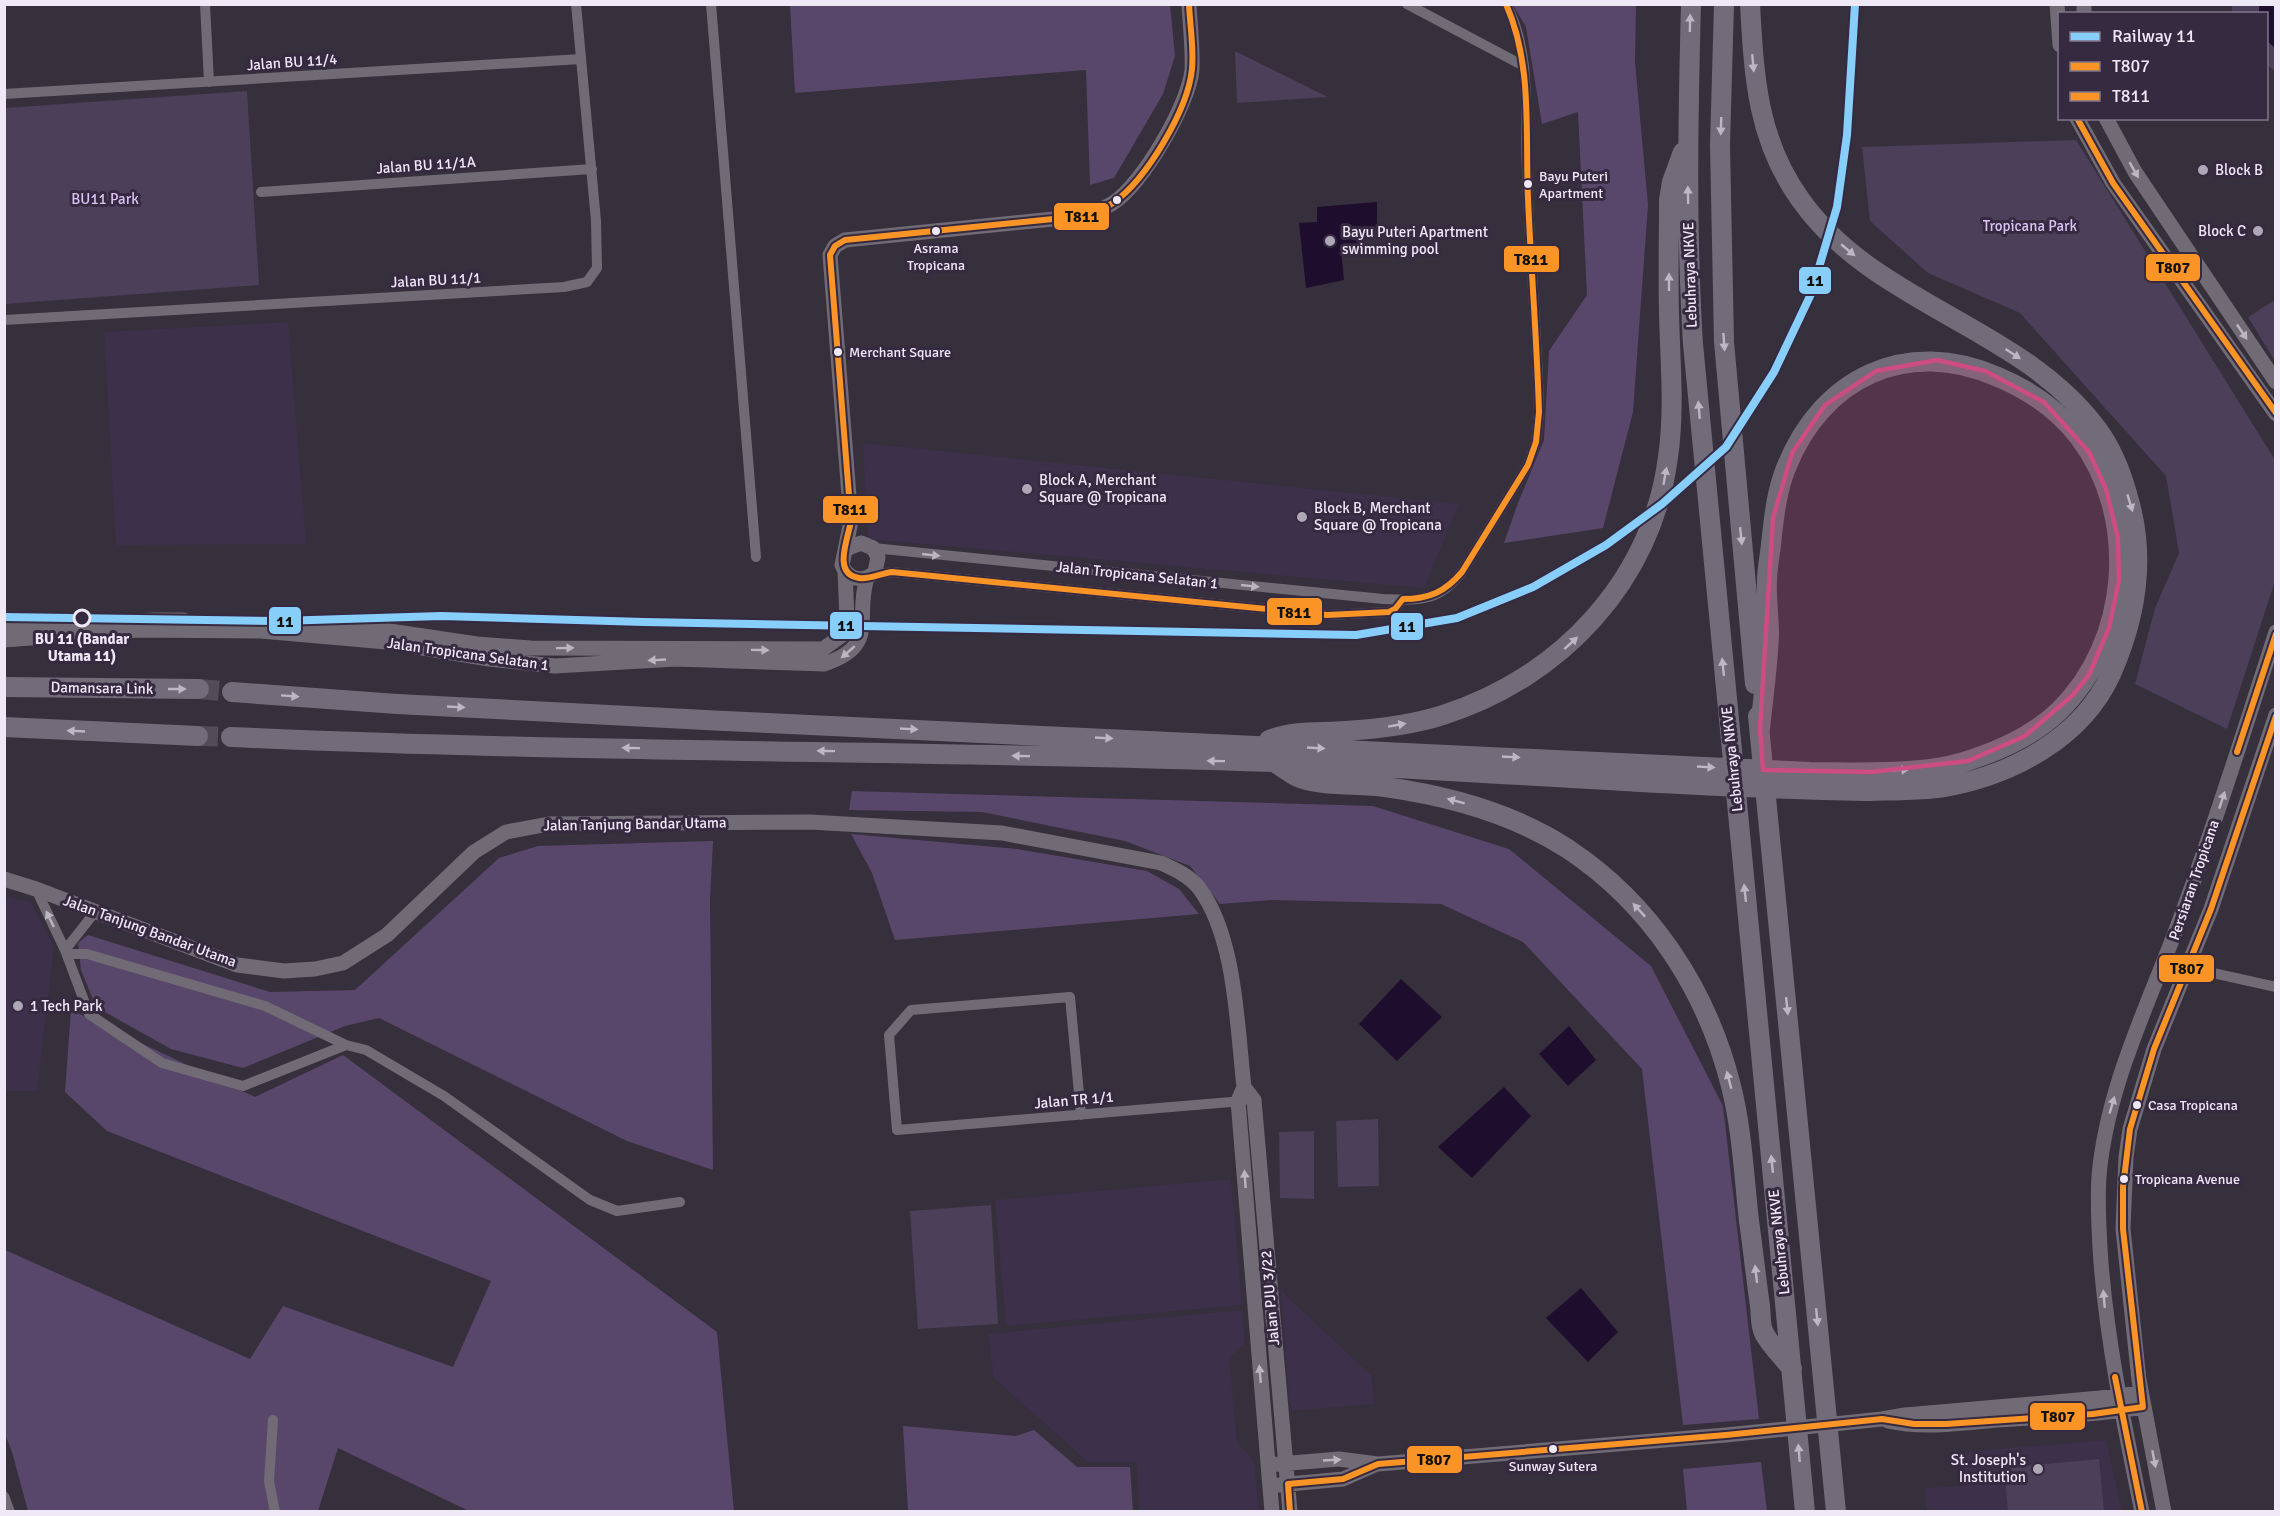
<svg xmlns="http://www.w3.org/2000/svg" width="2280" height="1516" font-family="Signika,sans-serif">
  <style>
    .built { fill: #3d304a }
    .green { fill: #4c3f59 }
    .forest { fill: #59476b }
    .water { fill: #1f0d2d }
    .lines { fill: none; stroke-linecap: round; stroke-linejoin: round }
    .highway-tunnel { stroke: #524b58; stroke-width: 20; stroke-dasharray: 20 10; stroke-linecap: butt }
    .street { stroke: #706b75; stroke-width: 10 }
    .secondary { stroke: #706b75; stroke-width: 15 }
    .highway { stroke: #726b7a; stroke-width: 20 }
    .bus-1-casing { stroke: #362a41; stroke-width: 10 }
    .bus-2-casing { stroke: #362a41; stroke-width: 10 }
    .bus-1 { stroke: #fa9426; stroke-width: 6 }
    .bus-2 { stroke: #fa9426; stroke-width: 6 }
    .rail-1-casing { stroke: #362a41; stroke-width: 12 }
    .rail-1 { stroke: #87cefa; stroke-width: 8 }
    .oneway { fill: #bdb6c5 }
    .oneway2 { fill: #bcb6c3 }
    .marked { fill: #cd4c82; fill-opacity: 0.2; stroke: #cd4c82; stroke-width: 4.5; stroke-linejoin: round }
    .poi-dot { fill: #aea7b6; stroke: #362a41; stroke-width: 2 }
    .bus-dot { fill: #efe8f7; stroke: #362a41; stroke-width: 2 }
    .stop-dot { fill: #362a41; stroke: #efe8f7; stroke-width: 3 }
    .labels { text-anchor: middle; stroke-width: 6; stroke-linejoin: round; paint-order: stroke }
    .bus-label { font-size: 14px; fill: #efe8f7; stroke: #362a41; text-anchor: start }
    .street-label { font-size: 15px; fill: #efe8f7; stroke: #362a41 }
    .poi-label { font-size: 15px; fill: #efe8f7; stroke: #362a41; text-anchor: start }
    .park-label { font-size: 15px; fill: #ddc2f8; stroke: #362a41 }
    .stop-label { font-size: 15px; font-weight: bold; fill: #efe8f7; stroke: #362a41 }
    .line-badge { stroke: #362a41; stroke-width: 2 }
    .pale-badge-label { font-size: 16px; text-anchor: middle; font-weight: bold; fill: #111 }
  </style>
  <rect width="100%" height="100%" fill="#362f3c"/>
  <path class="built" d="M 288,322 L 306,544 L 116,545 L 104,332 Z
    M 863,443 L 1459,504 L 1424,588 L 868,539 Z
    M 5,897 L 31,902 L 54,947 L 37,1091 L 5,1091 Z
    M 1231,1179 L 1242,1305 L 1006,1326 L 995,1200 Z
    M 1281,1291 L 1371,1375 L 1375,1404 L 1290,1411 Z
    M 1242,1310 L 1245,1343 L 1229,1358 L 1237,1442 L 1254,1461 L 1259,1511 L 1139,1511 L 1137,1462 L 1088,1462 L 994,1378 L 988,1334 Z
    M 2106,1440 L 2122,1511 L 1927,1511 L 1924,1488 L 1965,1486 L 1962,1452 Z"/>
  <path class="green" d="M 2232,5 L 2275,5 L 2275,71 L 2267,65 L 2266,14 L 2232,13 Z
    M 1235,51 L 1328,97 L 1237,103 Z
    M 247,91 L 259,285 L 5,304 L 5,108 Z
    M 2076,140 L 2275,460 L 2275,581 L 2227,729 L 2135,684 L 2155,608 L 2179,553 L 2166,476 L 2020,313 L 1928,273 L 1870,221 L 1862,147 Z
    M 2275,300 L 2275,361 L 2248,317 Z
    M 1378,1119 L 1379,1186 L 1338,1187 L 1336,1121 Z
    M 1314,1131 L 1314,1199 L 1280,1198 L 1279,1132 Z
    M 991,1205 L 998,1324 L 918,1329 L 910,1211 Z
    M 2099,1459 L 2104,1511 L 2008,1511 L 2004,1468 Z"/>
  <path class="forest" d="M 790,5 L 1170,5 L 1175,56 L 1163,94 L 1114,178 L 1090,185 L 1086,70 L 795,93 Z
    M 1513,5 L 1636,5 L 1635,62 L 1648,205 L 1633,412 L 1603,528 L 1504,543 L 1518,503 L 1544,440 L 1549,351 L 1587,295 L 1578,112 L 1542,124 L 1526,27 Z
    M 852,791 L 1373,806 L 1509,849 L 1651,966 L 1723,1106 L 1759,1419 L 1683,1425 L 1642,1069 L 1523,942 L 1441,904 L 1272,900 L 1220,904 L 1190,866 L 1125,841 L 982,812 L 849,810 Z
    M 851,834 L 1017,849 L 1147,871 L 1179,889 L 1199,914 L 895,940 L 872,873 Z
    M 713,841 L 710,900 L 713,1170 L 627,1141 L 379,1018 L 345,1026 L 243,1068 L 171,1049 L 96,1007 L 81,970 L 78,943 L 88,935 L 270,992 L 355,990 L 499,858 L 538,846 Z
    M 71,1010 L 255,1097 L 343,1055 L 717,1332 L 734,1511 L 469,1511 L 338,1448 L 318,1511 L 28,1511 L 12,1452 L 5,1434 L 5,1250 L 250,1359 L 283,1306 L 453,1367 L 491,1281 L 107,1131 L 65,1092 Z
    M 903,1426 L 1016,1436 L 1034,1430 L 1077,1467 L 1130,1467 L 1133,1511 L 908,1511 Z
    M 1761,1462 L 1767,1511 L 1687,1511 L 1683,1469 Z"/>
  <path class="water" d="M 2259,5 L 2275,5 L 2275,48 L 2267,41 L 2266,14 L 2259,13 Z
    M 1377,202 L 1377,230 L 1360,231 L 1359,251 L 1341,250 L 1344,280 L 1306,288 L 1299,223 L 1317,222 L 1317,207 Z
    M 1401,979 L 1442,1017 L 1397,1061 L 1359,1024 Z
    M 1569,1026 L 1596,1060 L 1568,1086 L 1539,1054 Z
    M 1504,1087 L 1531,1116 L 1472,1178 L 1438,1147 Z
    M 1581,1288 L 1618,1332 L 1588,1362 L 1546,1318 Z"/>
  <g class="lines">
    <path class="highway-tunnel" d="M 199,689 L 232,692
      M 198,736 L 231,737"/>
    <path class="street" d="M 205,4 L 209,82
      M 711,4 L 756,557
      M 1407,4 L 1524,66
      M 4,94 L 581,59
      M 261,192 L 592,169
      M 4,320 L 564,287 L 587,282 L 597,268 L 596,221 L 576,4
      M 873,548 L 1383,599 C 1420,600 1437,603 1462,572 L 1528,465 L 1536,442 L 1539,412 L 1538,380 C 1535,310 1529,240 1527,170 C 1524,116 1533,54 1506,4
      M 871,576 L 892,572 L 1327,615 L 1389,612 L 1395,609 L 1403,599
      M 36,889 L 65,950 L 89,1014 L 162,1063 L 243,1086 L 346,1045 L 366,1050 L 444,1096 L 590,1200 L 617,1211 L 680,1202
      M 65,950 L 95,912
      M 67,954 L 87,954 L 265,1006 L 346,1045
      M 2189,965 L 2204,971 L 2276,987
      M 1081,1115 L 1070,997 L 911,1010 L 889,1035 L 897,1130 L 1243,1101
      M 273,1420 L 269,1481 L 275,1512
      M 4,1496 L 10,1512"/>
    <path class="secondary" d="M 2057,4 L 2060,45
      M 2084,4 L 2084,14
      M 2077,118 L 2113,183 L 2276,414
      M 2106,118 L 2135,172 L 2276,382
      M 846,549 L 861,543 L 873,548 L 878,557 L 875,572 C 864,583 848,580 842,565 L 851,521 L 830,255 L 835,246 L 845,240 L 1083,216 C 1093,212 1104,209 1113,203 C 1142,185 1189,104 1192,70 C 1193,48 1190,26 1189,4
      M 298,624 L 376,629 L 477,644 L 531,648 L 823,649 L 841,636 L 847,619 L 845,571
      M 4,629 L 154,620 L 184,620
      M 4,640 L 137,630 L 261,631 L 386,642 L 489,659 L 555,666 L 676,659 L 824,664 C 880,646 854,618 867,578
      M 4,879 L 36,889 L 237,965 L 284,971 L 315,969 L 343,963 L 387,935 L 474,852 L 506,832 L 549,824 L 810,822 L 1002,833 L 1161,863 C 1174,869 1190,876 1199,888 C 1236,937 1237,1027 1244,1087 L 1238,1101 L 1272,1512
      M 1244,1087 L 1254,1100 L 1290,1512
      M 1888,1421 C 1923,1429 1961,1423 1997,1420 C 2046,1417 2095,1415 2143,1407
      M 1268,1465 L 1339,1459 L 1378,1464 L 1726,1435 L 1882,1419 L 1905,1415 L 2100,1398 L 2141,1393
      M 1279,1485 L 1343,1479 L 1377,1464
      M 2142,1512 C 2125,1429 2108,1348 2101,1263 C 2099,1234 2097,1205 2099,1176 C 2107,1085 2149,1004 2180,919 C 2215,825 2245,728 2276,632
      M 2164,1512 L 2139,1380 L 2123,1229 L 2126,1157 L 2130,1129 L 2154,1049 L 2211,909 L 2276,715"/>
    <path class="highway" d="M 1691,4 C 1688,118 1686,231 1693,344 L 1805,1512
      M 1724,4 L 1720,145 L 1724,342 L 1755,684
      M 4,687 L 199,689
      M 232,692 L 397,704 L 725,721 L 1810,772 C 1858,772 1925,776 1970,760 C 2001,750 2035,734 2059,711 C 2130,642 2140,517 2079,437 C 2058,410 2029,390 1998,377 C 1907,337 1822,377 1786,468 C 1776,493 1774,518 1771,544 C 1770,556 1767,568 1767,580 C 1766,598 1769,616 1769,634 C 1768,665 1763,698 1760,729
      M 1758,716 L 1836,1512
      M 4,727 L 198,736
      M 231,737 C 578,753 926,750 1274,762 C 1471,770 1667,787 1865,791 C 1891,790 1918,791 1944,787 C 2012,775 2082,738 2111,674 C 2136,618 2146,557 2128,497 C 2122,475 2112,449 2098,430 C 2022,326 1874,305 1800,199 C 1757,139 1754,76 1750,4
      M 1269,740 C 1293,730 1320,733 1345,731 C 1377,729 1412,725 1443,715 C 1560,678 1652,581 1668,457 C 1675,409 1670,361 1669,313 C 1668,275 1669,237 1669,200 L 1672,182 L 1683,152
      M 1277,764 C 1284,768 1292,775 1300,778 C 1327,787 1358,783 1385,787 C 1450,796 1513,813 1568,849 C 1651,904 1707,990 1731,1086 C 1742,1129 1744,1176 1749,1221 C 1753,1249 1756,1278 1760,1306 C 1761,1314 1760,1326 1764,1333 C 1770,1345 1783,1357 1792,1369"/>
    <defs>
      <path id="bus-1" d="M 2077,118 L 2113,183 L 2276,413
        M 2237,752 L 2276,634
        M 2115,1377 L 2142,1512
        M 1290,1512 L 1288,1484 L 1343,1479 L 1378,1464 L 1726,1435 L 1882,1419 L 1914,1424 L 1946,1424 L 2093,1414 L 2143,1407 L 2123,1229 L 2123,1187 L 2130,1129 L 2154,1049 L 2211,909 L 2276,716"/>
      <path id="bus-2" d="M 1189,4 C 1190,26 1194,48 1192,69 C 1188,110 1146,180 1113,203 C 1104,209 1093,212 1083,216 L 845,240 L 835,246 L 830,255 L 851,521 C 848,539 832,574 859,578 C 869,580 882,573 892,572 L 1327,615 L 1389,612 L 1395,609 L 1403,599 C 1429,599 1445,592 1462,572 L 1528,465 L 1536,442 L 1539,412 C 1537,341 1531,269 1528,198 C 1525,133 1533,65 1506,4"/>
    </defs>
    <use href="#bus-1" class="bus-1-casing"/>
    <use href="#bus-2" class="bus-2-casing"/>
    <use href="#bus-1" class="bus-1"/>
    <use href="#bus-2" class="bus-2"/>
    <defs>
      <path id="rail-1" d="M 4,617 L 279,621 L 441,616 L 644,622 L 1356,635 L 1457,618 L 1533,587 L 1606,545 L 1662,504 L 1726,447 L 1774,372 L 1811,294 L 1837,207 L 1847,135 L 1855,4"/>
    </defs>
    <use href="#rail-1" class="rail-1-casing"/>
    <use href="#rail-1" class="rail-1"/>
  </g>
  <defs><path id="oneway-solid" d="M-6-.8H1V-3.2L6.5 0L1 3.2V.8H-6Z" transform="scale(1.5)"/></defs>
  <g class="oneway">
    <use href="#oneway-solid" transform="translate(1690 23) rotate(-89)"/>
    <use href="#oneway-solid" transform="translate(1753 63) rotate(85)"/>
    <use href="#oneway-solid" transform="translate(1721 126) rotate(92)"/>
    <use href="#oneway-solid" transform="translate(1688 195) rotate(-91)"/>
    <use href="#oneway-solid" transform="translate(1848 250) rotate(40)"/>
    <use href="#oneway-solid" transform="translate(1669 282) rotate(-90)"/>
    <use href="#oneway-solid" transform="translate(1724 342) rotate(86)"/>
    <use href="#oneway-solid" transform="translate(2013 354) rotate(33)"/>
    <use href="#oneway-solid" transform="translate(1699 410) rotate(-95)"/>
    <use href="#oneway-solid" transform="translate(1665 476) rotate(-80)"/>
    <use href="#oneway-solid" transform="translate(2130 503) rotate(73)"/>
    <use href="#oneway-solid" transform="translate(1741 536) rotate(84)"/>
    <use href="#oneway-solid" transform="translate(1571 643) rotate(-42)"/>
    <use href="#oneway-solid" transform="translate(1723 667) rotate(-96)"/>
    <use href="#oneway-solid" transform="translate(177 689)"/>
    <use href="#oneway-solid" transform="translate(290 696) rotate(4)"/>
    <use href="#oneway-solid" transform="translate(456 707) rotate(3)"/>
    <use href="#oneway-solid" transform="translate(1397 725) rotate(-10)"/>
    <use href="#oneway-solid" transform="translate(909 729) rotate(3)"/>
    <use href="#oneway-solid" transform="translate(76 731) rotate(-177)"/>
    <use href="#oneway-solid" transform="translate(1104 738) rotate(3)"/>
    <use href="#oneway-solid" transform="translate(631 748) rotate(-179)"/>
    <use href="#oneway-solid" transform="translate(1316 748) rotate(3)"/>
    <use href="#oneway-solid" transform="translate(826 751) rotate(-179)"/>
    <use href="#oneway-solid" transform="translate(1021 756) rotate(-179)"/>
    <use href="#oneway-solid" transform="translate(1511 757) rotate(3)"/>
    <use href="#oneway-solid" transform="translate(1216 761) rotate(-179)"/>
    <use href="#oneway-solid" transform="translate(1706 767) rotate(3)"/>
    <use href="#oneway-solid" transform="translate(1900 770) rotate(-4)"/>
    <use href="#oneway-solid" transform="translate(1456 801) rotate(-165)"/>
    <use href="#oneway-solid" transform="translate(1745 893) rotate(-96)"/>
    <use href="#oneway-solid" transform="translate(1639 910) rotate(-133)"/>
    <use href="#oneway-solid" transform="translate(1787 1006) rotate(84)"/>
    <use href="#oneway-solid" transform="translate(1729 1080) rotate(-105)"/>
    <use href="#oneway-solid" transform="translate(1772 1164) rotate(-96)"/>
    <use href="#oneway-solid" transform="translate(1756 1274) rotate(-97)"/>
    <use href="#oneway-solid" transform="translate(1817 1317) rotate(84)"/>
    <use href="#oneway-solid" transform="translate(1799 1453) rotate(-95)"/>
  </g>
  <g class="oneway2">
    <use href="#oneway-solid" transform="translate(2134 170) rotate(60)"/>
    <use href="#oneway-solid" transform="translate(2242 332) rotate(56)"/>
    <use href="#oneway-solid" transform="translate(931 555) rotate(6)"/>
    <use href="#oneway-solid" transform="translate(1250 586) rotate(6)"/>
    <use href="#oneway-solid" transform="translate(565 648) rotate(-1)"/>
    <use href="#oneway-solid" transform="translate(760 650) rotate(1)"/>
    <use href="#oneway-solid" transform="translate(848 652) rotate(139)"/>
    <use href="#oneway-solid" transform="translate(657 660) rotate(177)"/>
    <use href="#oneway-solid" transform="translate(2222 800) rotate(-72)"/>
    <use href="#oneway-solid" transform="translate(50 919) rotate(-116)"/>
    <use href="#oneway-solid" transform="translate(2112 1105) rotate(-74)"/>
    <use href="#oneway-solid" transform="translate(1245 1179) rotate(-94)"/>
    <use href="#oneway-solid" transform="translate(2104 1299) rotate(-95)"/>
    <use href="#oneway-solid" transform="translate(1260 1374) rotate(-95)"/>
    <use href="#oneway-solid" transform="translate(2154 1459) rotate(79)"/>
    <use href="#oneway-solid" transform="translate(1332 1460) rotate(-3)"/>
  </g>
  <path class="marked" d="M 1937,360 L 1985,371 L 2044,402 L 2089,452 L 2106,489 L 2118,538 L 2119,580 L 2109,628 L 2089,675 L 2073,695 L 2025,736 L 1968,761 L 1871,772 L 1763,770 L 1760,729 L 1773,518 L 1792,453 L 1825,405 L 1876,371 Z"/>
  <g class="poi-dot">
    <circle cx="2203" cy="170" r="6"/>
    <circle cx="2258" cy="231" r="6"/>
    <circle cx="1330" cy="241" r="6"/>
    <circle cx="1027" cy="489" r="6"/>
    <circle cx="1302" cy="517" r="6"/>
    <circle cx="18" cy="1006" r="6"/>
    <circle cx="2038" cy="1469" r="6"/>
  </g>
  <g class="bus-dot">
    <circle cx="1528" cy="184" r="5"/>
    <circle cx="1117" cy="200" r="5"/>
    <circle cx="936" cy="231" r="5"/>
    <circle cx="838" cy="352" r="5"/>
    <circle cx="2137" cy="1105" r="5"/>
    <circle cx="2124" cy="1179" r="5"/>
    <circle cx="1553" cy="1449" r="5"/>
  </g>
  <circle class="stop-dot" cx="82" cy="618" r="8"/>
  <g class="labels">
    <g class="bus-label">
      <text x="1539" y="181">Bayu Puteri<tspan x="1539" dy="17">Apartment</tspan></text>
      <text x="936" y="253" text-anchor="middle">Asrama<tspan x="936" dy="17">Tropicana</tspan></text>
      <text x="849" y="357">Merchant Square</text>
      <text x="2148" y="1110">Casa Tropicana</text>
      <text x="2135" y="1184">Tropicana Avenue</text>
      <text x="1553" y="1471" text-anchor="middle">Sunway Sutera</text>
    </g>
    <g class="street-label">
      <text transform="translate(292 62) rotate(-4)" y="5">Jalan BU 11/4</text>
      <text transform="translate(426 165) rotate(-4)" y="5">Jalan BU 11/1A</text>
      <text transform="translate(1690 275) rotate(-92)" y="5">Lebuhraya NKVE</text>
      <text transform="translate(436 280) rotate(-3)" y="5">Jalan BU 11/1</text>
      <text transform="translate(1137 575) rotate(6)" y="5">Jalan Tropicana Selatan 1</text>
      <text transform="translate(468 654) rotate(8)" y="5">Jalan Tropicana Selatan 1</text>
      <text transform="translate(102 688) rotate(1)" y="5">Damansara Link</text>
      <text transform="translate(1732 759) rotate(-96)" y="5">Lebuhraya NKVE</text>
      <text transform="translate(635 824) rotate(-1)" y="5">Jalan Tanjung Bandar Utama</text>
      <text transform="translate(2194 880) rotate(-71)" y="5">Persiaran Tropicana</text>
      <text transform="translate(150 931) rotate(20)" y="5">Jalan Tanjung Bandar Utama</text>
      <text transform="translate(1074 1100) rotate(-5)" y="5">Jalan TR 1/1</text>
      <text transform="translate(1779 1242) rotate(-96)" y="5">Lebuhraya NKVE</text>
      <text transform="translate(1270 1298) rotate(-95)" y="5">Jalan PJU 3/22</text>
    </g>
    <g class="poi-label">
      <text x="2215" y="175">Block B</text>
      <text x="2246" y="236" text-anchor="end">Block C</text>
      <text x="1342" y="237">Bayu Puteri Apartment<tspan x="1342" dy="17">swimming pool</tspan></text>
      <text x="1039" y="485">Block A, Merchant<tspan x="1039" dy="17">Square @ Tropicana</tspan></text>
      <text x="1314" y="513">Block B, Merchant<tspan x="1314" dy="17">Square @ Tropicana</tspan></text>
      <text x="30" y="1011">1 Tech Park</text>
      <text x="2026" y="1465" text-anchor="end">St. Joseph's<tspan x="2026" dy="17">Institution</tspan></text>
    </g>
    <g class="park-label">
      <text x="105" y="204">BU11 Park</text>
      <text x="2030" y="231">Tropicana Park</text>
    </g>
    <g class="stop-label">
      <text x="82" y="644">BU 11 (Bandar<tspan x="82" dy="17">Utama 11)</tspan></text>
    </g>
  </g>
  <g class="line-badge">
    <rect x="1053" y="202" width="57" height="29" rx="6" fill="#fa9426"/>
    <rect x="1503" y="245" width="57" height="28" rx="6" fill="#fa9426"/>
    <rect x="2145" y="253" width="56" height="29" rx="6" fill="#fa9426"/>
    <rect x="1798" y="266" width="34" height="29" rx="6" fill="#87cefa"/>
    <rect x="822" y="495" width="57" height="29" rx="6" fill="#fa9426"/>
    <rect x="1266" y="597" width="57" height="29" rx="6" fill="#fa9426"/>
    <rect x="268" y="606" width="34" height="29" rx="6" fill="#87cefa"/>
    <rect x="829" y="611" width="34" height="29" rx="6" fill="#87cefa"/>
    <rect x="1390" y="612" width="34" height="29" rx="6" fill="#87cefa"/>
    <rect x="2158" y="954" width="57" height="29" rx="6" fill="#fa9426"/>
    <rect x="2029" y="1402" width="57" height="29" rx="6" fill="#fa9426"/>
    <rect x="1406" y="1445" width="57" height="29" rx="6" fill="#fa9426"/>
  </g>
  <g class="pale-badge-label">
    <text x="1082" y="222">T811</text>
    <text x="1531" y="265">T811</text>
    <text x="2173" y="273">T807</text>
    <text x="1815" y="286">11</text>
    <text x="850" y="515">T811</text>
    <text x="1294" y="618">T811</text>
    <text x="285" y="627">11</text>
    <text x="846" y="631">11</text>
    <text x="1407" y="632">11</text>
    <text x="2187" y="974">T807</text>
    <text x="2058" y="1422">T807</text>
    <text x="1434" y="1465">T807</text>
  </g>
  <rect width="2280" height="1516" fill="none" stroke="#efe8f7" stroke-width="12"/>
  <rect x="2058" y="12" width="210" height="108" fill="#362a41" stroke="#80768a" stroke-width="1.5"/>
  <rect x="2070" y="32" width="30" height="9" fill="#87cefa" stroke="#80768a" stroke-width="1.5"/>
  <text x="2112" y="42" font-size="18" fill="#efe8f7">Railway 11</text>
  <rect x="2070" y="62" width="30" height="9" fill="#fa9426" stroke="#80768a" stroke-width="1.5"/>
  <text x="2112" y="72" font-size="18" fill="#efe8f7">T807</text>
  <rect x="2070" y="92" width="30" height="9" fill="#fa9426" stroke="#80768a" stroke-width="1.5"/>
  <text x="2112" y="102" font-size="18" fill="#efe8f7">T811</text>
</svg>
